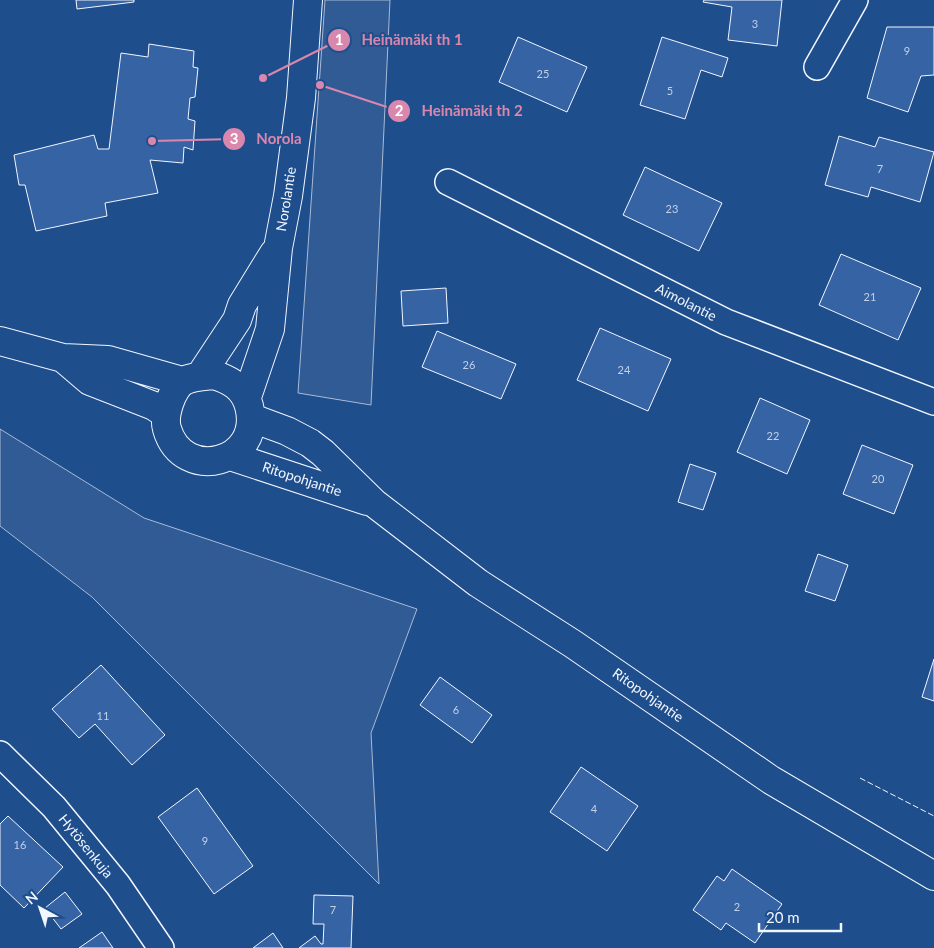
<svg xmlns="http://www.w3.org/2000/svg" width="934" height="948" font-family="Lato,sans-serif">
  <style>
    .green { fill: #305b95; stroke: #a8bbd7 }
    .building { fill: #3563a3; stroke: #f2f6ff }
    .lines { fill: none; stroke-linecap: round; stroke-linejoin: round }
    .street-casing { stroke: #f2f6ff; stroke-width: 28 }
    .secondary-casing { stroke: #f2f6ff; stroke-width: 30 }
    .street { stroke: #1f4e8c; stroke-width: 25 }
    .secondary { stroke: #1f4e8c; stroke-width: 28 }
    .fence { stroke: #f2f6ff; stroke-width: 1; stroke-dasharray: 6 2.5; stroke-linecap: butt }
    .labels { text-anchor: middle; stroke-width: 4; stroke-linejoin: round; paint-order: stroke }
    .number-label { font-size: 11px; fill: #c3d1e8 }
    .street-label { font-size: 14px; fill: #f2f6ff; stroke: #1f4e8c }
    .leader { fill: none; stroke: #da87ad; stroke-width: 2 }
    .callout-dot { fill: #da87ad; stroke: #1f4e8c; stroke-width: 2 }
    .mark-label { font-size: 15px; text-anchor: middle; font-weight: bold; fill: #fff }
    .callout-label { font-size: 15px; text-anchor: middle; font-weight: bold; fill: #da87ad; stroke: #1f4e8c; stroke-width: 4; stroke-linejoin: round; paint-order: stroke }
  </style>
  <rect width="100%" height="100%" fill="#1f4e8c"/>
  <path class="green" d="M 325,0 L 390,0 L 371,405 L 298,393 Z
    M 0,429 L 144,518 L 417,609 L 371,733 L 379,884 L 92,597 L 0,526 Z"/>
  <path class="building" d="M 76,0 L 134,0 L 134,2 L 77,9 Z
    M 704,0 L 782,0 L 777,46 L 728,40 L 732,7 L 703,2 Z
    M 887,27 L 934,27 L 934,75 L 921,76 L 908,112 L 867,98 Z
    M 518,37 L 587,67 L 567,112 L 499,82 Z
    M 662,37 L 728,58 L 722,77 L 701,70 L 685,119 L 640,105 Z
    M 149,44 L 194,51 L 193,67 L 198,68 L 195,97 L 190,98 L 188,119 L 195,121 L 193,150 L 184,147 L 183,163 L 150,160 L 158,193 L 105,203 L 107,216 L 36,231 L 25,185 L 19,185 L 14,155 L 94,135 L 98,149 L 109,149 L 121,53 L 148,57 Z
    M 839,136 L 875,147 L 879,137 L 934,152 L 920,202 L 871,187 L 868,197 L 825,185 Z
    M 645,167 L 722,203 L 699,251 L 623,215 Z
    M 841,254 L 921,288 L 898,340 L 819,305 Z
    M 446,288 L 448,323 L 403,326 L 401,291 Z
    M 600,328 L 671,359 L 648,411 L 577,380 Z
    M 437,331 L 516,364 L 501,399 L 422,367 Z
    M 760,398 L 810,420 L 787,474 L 737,452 Z
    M 862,445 L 913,465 L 894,514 L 843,494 Z
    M 690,464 L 716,473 L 703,510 L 678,502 Z
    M 818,554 L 848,565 L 835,601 L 805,591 Z
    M 934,659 L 934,701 L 922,697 Z
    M 101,665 L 165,735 L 132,765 L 95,724 L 79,738 L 52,709 Z
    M 440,677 L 492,715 L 472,743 L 420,705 Z
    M 581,767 L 638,806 L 607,851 L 550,812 Z
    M 197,788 L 253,866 L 214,894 L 158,817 Z
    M 8,816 L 63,867 L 24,908 L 0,885 L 0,824 Z
    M 732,869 L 782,904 L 755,943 L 726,923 L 721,930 L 693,910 L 717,876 L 724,881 Z
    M 65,892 L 82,914 L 61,929 L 45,908 Z
    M 314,895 L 353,896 L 351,948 L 299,948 L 315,936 L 321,944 L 323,944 L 324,924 L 313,924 Z
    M 102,932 L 113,948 L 79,948 Z
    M 273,933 L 283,948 L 253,948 Z"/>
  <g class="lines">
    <defs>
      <path id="street" d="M 817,67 L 855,0
        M 448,182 L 726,322 L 934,402
        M 0,754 L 54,807 L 118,885 L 161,948"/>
      <path id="secondary" d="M 0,341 L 63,358 L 108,360 L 182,381
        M 63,358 L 90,381 L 154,406 L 166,414
        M 214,375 C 231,380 244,388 249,406 C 264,463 183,484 167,429 C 163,416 172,387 184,381 C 193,376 204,376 214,375 Z
        M 200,376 L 237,320 L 242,305 L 274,253
        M 247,397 L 270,329 L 278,248 L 288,196 L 301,98 L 308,0
        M 252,418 L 287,431 L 310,443 L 323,453 L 374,503 L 478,583 L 573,644 L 771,780 L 934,876
        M 230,456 L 367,501"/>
    </defs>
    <use href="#street" class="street-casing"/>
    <use href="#secondary" class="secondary-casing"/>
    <use href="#street" class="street"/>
    <use href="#secondary" class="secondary"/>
    <path class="fence" d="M 860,778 L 934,816"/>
  </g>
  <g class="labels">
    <g class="number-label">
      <text x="755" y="28">3</text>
      <text x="907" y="55">9</text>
      <text x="543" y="78">25</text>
      <text x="670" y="95">5</text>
      <text x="880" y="173">7</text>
      <text x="672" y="213">23</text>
      <text x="870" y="301">21</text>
      <text x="469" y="369">26</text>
      <text x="624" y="374">24</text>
      <text x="773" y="440">22</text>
      <text x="878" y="483">20</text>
      <text x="456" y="714">6</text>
      <text x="103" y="720">11</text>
      <text x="594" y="813">4</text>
      <text x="205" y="845">9</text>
      <text x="20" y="849">16</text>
      <text x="737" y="911">2</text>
      <text x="333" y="914">7</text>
    </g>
    <g class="street-label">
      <text transform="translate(286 199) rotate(-81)" y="5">Norolantie</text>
      <text transform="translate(686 302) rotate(27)" y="5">Aimolantie</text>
      <text transform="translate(302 479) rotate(18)" y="5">Ritopohjantie</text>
      <text transform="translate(648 695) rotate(35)" y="5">Ritopohjantie</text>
      <text transform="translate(86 846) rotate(51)" y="5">Hytösenkuja</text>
    </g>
  </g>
  <path class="leader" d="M263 78L339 40M320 85L399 111M152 141L234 139"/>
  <g class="callout-dot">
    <circle cx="263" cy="78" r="5"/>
    <circle cx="320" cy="85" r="5"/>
    <circle cx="152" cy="141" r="5"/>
    <circle cx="339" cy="40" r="12"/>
    <circle cx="399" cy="111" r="12"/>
    <circle cx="234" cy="139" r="12"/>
  </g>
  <g class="mark-label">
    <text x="339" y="45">1</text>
    <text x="399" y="116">2</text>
    <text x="234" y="144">3</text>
  </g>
  <g class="callout-label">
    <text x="412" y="45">Heinämäki th 1</text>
    <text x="472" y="116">Heinämäki th 2</text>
    <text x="279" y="144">Norola</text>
  </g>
  <g transform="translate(40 908) rotate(320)" stroke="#1f4e8c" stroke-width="4" paint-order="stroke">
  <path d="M0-4L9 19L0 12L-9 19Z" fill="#f2f6ff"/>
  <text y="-8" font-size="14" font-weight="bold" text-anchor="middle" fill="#f2f6ff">N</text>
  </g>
  <path d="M759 923v8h82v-8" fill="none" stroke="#f2f6ff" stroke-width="2.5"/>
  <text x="766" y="923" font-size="15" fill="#f2f6ff" stroke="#1f4e8c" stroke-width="4" paint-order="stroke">20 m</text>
</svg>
